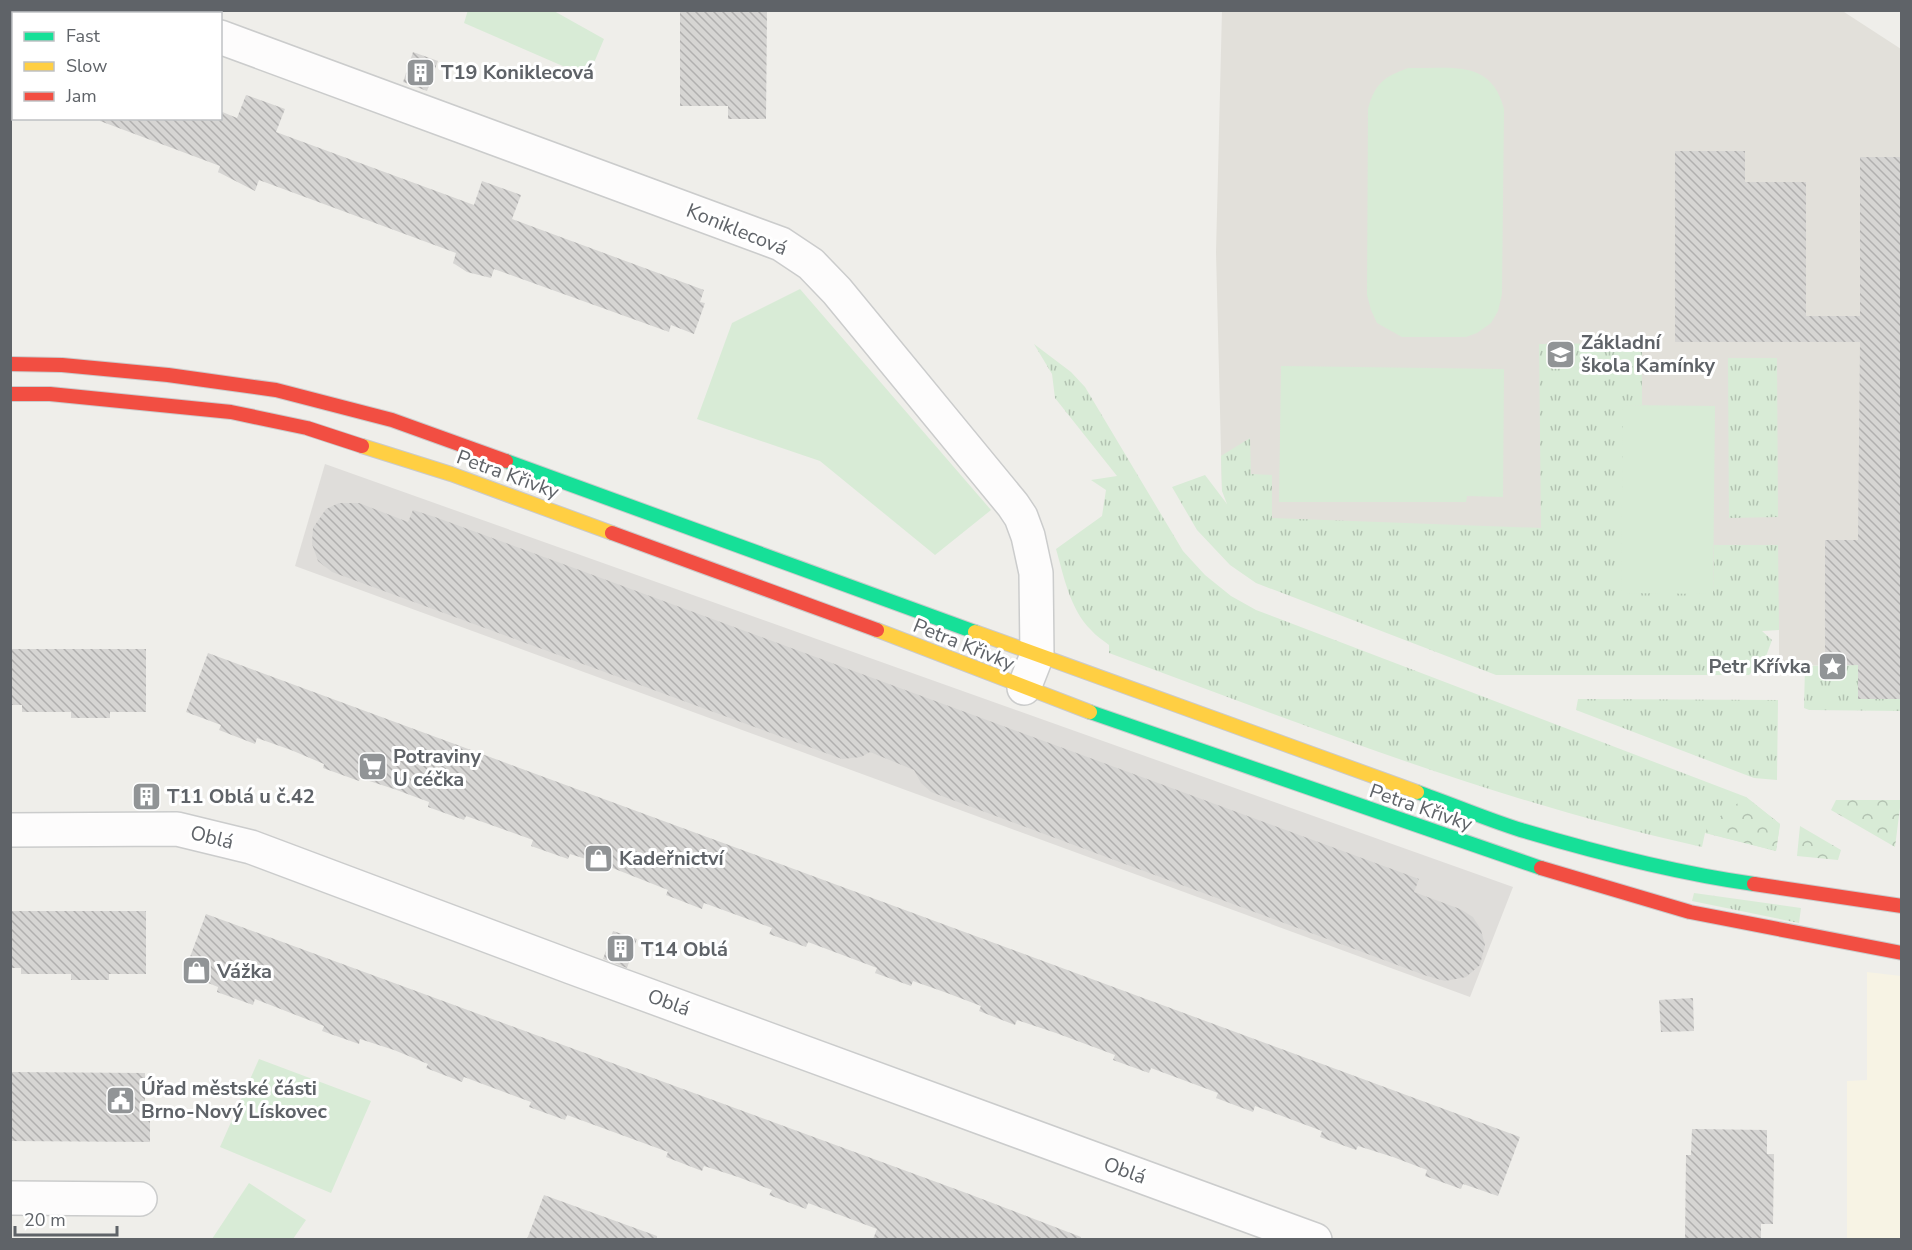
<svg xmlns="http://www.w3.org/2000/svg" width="1912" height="1250" font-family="'Nunito Sans',sans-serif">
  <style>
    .commercial { fill: #f7f3e4 }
    .industrial { fill: #dfddda }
    .education { fill: #e2e0da }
    .grass { fill: url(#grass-tufts) }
    .forest { fill: url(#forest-crowns) }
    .park { fill: #d8ebd6 }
    .building { fill: url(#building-back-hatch) }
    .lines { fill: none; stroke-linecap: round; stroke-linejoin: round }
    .street-casing { stroke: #cbcccc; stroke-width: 36 }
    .fast-casing { stroke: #cacacb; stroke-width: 16 }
    .slow-casing { stroke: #cacacb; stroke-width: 16 }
    .jam-casing { stroke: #cacacb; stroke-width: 16 }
    .street { stroke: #fdfcfc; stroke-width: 33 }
    .fast { stroke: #16e098; stroke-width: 14 }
    .slow { stroke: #ffcf43; stroke-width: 14 }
    .jam { stroke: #f24e42; stroke-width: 14 }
    .labels { text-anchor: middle; stroke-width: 6; stroke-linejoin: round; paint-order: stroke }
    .poi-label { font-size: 20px; font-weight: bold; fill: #5f6368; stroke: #fff; text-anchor: start }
    .street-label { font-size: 20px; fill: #5f6368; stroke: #fff }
  </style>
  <defs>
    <pattern id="grass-tufts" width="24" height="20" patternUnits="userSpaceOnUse" patternTransform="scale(1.5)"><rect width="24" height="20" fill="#d8ebd6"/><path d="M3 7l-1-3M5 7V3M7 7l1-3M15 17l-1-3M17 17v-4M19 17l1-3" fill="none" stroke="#b2c2b1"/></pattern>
    <pattern id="forest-crowns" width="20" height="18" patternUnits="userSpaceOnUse" patternTransform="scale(1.5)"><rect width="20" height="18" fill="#d8ebd6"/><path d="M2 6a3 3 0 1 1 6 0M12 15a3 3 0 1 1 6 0" fill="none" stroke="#b2c2b1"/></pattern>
    <pattern id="building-back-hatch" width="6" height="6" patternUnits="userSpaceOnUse" patternTransform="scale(1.5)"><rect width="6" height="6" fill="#d6d5d3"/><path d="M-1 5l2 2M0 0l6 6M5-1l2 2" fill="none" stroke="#b1b0af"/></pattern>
  </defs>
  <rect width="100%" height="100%" fill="#efeeea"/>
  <path class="commercial" d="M 1867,972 L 1901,976 L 1901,1239 L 1847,1239 L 1847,1081 L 1867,1080 Z"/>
  <path class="industrial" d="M 325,464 L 1513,887 L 1470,997 L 295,566 Z"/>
  <path class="education" d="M 1222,10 L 1841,10 L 1901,49 L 1901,699 L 1858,665 L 1779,666 L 1779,630 L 1666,631 L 1358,575 L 1222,491 L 1216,252 Z"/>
  <path class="grass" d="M 1642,343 L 1642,405 L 1623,405 L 1713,594 L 1714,545 L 1778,545 L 1779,630 L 1762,631 L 1772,640 L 1765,659 L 1749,675 L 1496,675 L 1256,583 L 1230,565 L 1197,530 L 1172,487 L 1205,475 L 1227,504 L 1222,491 L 1221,456 L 1250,438 L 1251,474 L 1272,475 L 1272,518 L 1541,528 L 1539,344 Z
    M 1034,344 L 1071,372 L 1085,387 L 1183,551 L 1205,575 L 1231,596 L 1256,610 L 1746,797 L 1780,824 L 1776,851 L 1705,833 L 1702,847 C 1498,802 1304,725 1109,653 L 1109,645 C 1103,640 1096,636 1091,630 C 1070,609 1064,577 1056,549 L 1102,516 L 1106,490 L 1091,480 L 1117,476 L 1055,398 L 1052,374 Z
    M 1728,358 L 1777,358 L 1778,517 L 1729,518 Z
    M 1858,665 L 1901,699 L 1901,711 L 1809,710 L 1804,708 L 1805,666 Z
    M 1578,699 L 1778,700 L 1777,780 L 1754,778 L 1576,710 Z
    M 1694,893 L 1801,908 L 1799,923 L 1692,901 Z"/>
  <path class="forest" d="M 1746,797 L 1780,824 L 1776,851 L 1706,833 L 1707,826 Z
    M 1836,800 L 1901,800 L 1895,847 L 1831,810 Z
    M 1800,826 L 1841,850 L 1838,860 L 1797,856 Z"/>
  <path class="park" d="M 468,10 L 554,11 L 604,39 L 588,77 L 464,23 Z
    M 1408,68 C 1451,69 1491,58 1504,109 L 1502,294 L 1498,311 L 1491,323 L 1477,333 L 1466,337 L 1402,337 L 1377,323 L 1371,310 L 1367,295 L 1368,109 C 1375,83 1384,77 1408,68 Z
    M 800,289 L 991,510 L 935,555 L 820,461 L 697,419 L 732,323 Z
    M 1281,366 L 1504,369 L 1503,497 L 1467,496 L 1466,502 L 1279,502 Z
    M 1623,405 L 1715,406 L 1713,594 L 1621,593 Z
    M 259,1059 L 371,1101 L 331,1193 L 220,1147 Z
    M 249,1183 L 306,1220 L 293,1239 L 212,1239 Z"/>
  <path class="building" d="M 680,10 L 767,10 L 766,119 L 728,119 L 728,106 L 680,106 Z
    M 413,52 L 438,61 L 427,91 L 403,82 Z
    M 246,95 L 285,109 L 276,132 L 474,205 L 482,181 L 521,195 L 512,219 L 704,290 L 700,302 L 705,303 L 694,334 L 671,325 L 669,332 L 494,269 L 491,278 L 467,272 L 453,263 L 456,253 L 259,180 L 255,191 L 218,172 L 220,166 L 100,121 L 101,118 L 220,118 L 220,111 L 237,118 Z
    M 1675,151 L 1745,151 L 1745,182 L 1806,182 L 1806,316 L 1860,316 L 1860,157 L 1902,157 L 1902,699 L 1858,699 L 1858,665 L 1825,666 L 1825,540 L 1858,540 L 1860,342 L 1675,342 Z
    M 339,503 L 359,503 L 408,522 L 413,510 L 435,517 L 1419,879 L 1414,892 L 1460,909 L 1473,917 L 1481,930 L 1485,945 L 1480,965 L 1466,977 L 1445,981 L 1427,976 L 931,792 L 921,783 L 914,770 L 870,752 L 861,757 L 842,759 L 332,572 L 318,561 L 312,544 L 313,528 L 326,509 Z
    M 10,649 L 146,649 L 146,712 L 110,712 L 110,718 L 71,718 L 71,712 L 22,712 L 22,705 L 10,705 Z
    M 208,653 L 1520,1137 L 1498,1196 L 1463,1184 L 1461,1189 L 1425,1176 L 1427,1170 L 1393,1157 L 1358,1146 L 1356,1150 L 1320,1137 L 1322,1131 L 1255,1106 L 1253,1112 L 1216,1098 L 1218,1093 L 1151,1068 L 1149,1073 L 1113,1060 L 1115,1055 L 1056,1033 L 1017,1020 L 1015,1025 L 979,1011 L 981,1006 L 947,993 L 913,981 L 911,986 L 875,973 L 877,968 L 808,942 L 806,947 L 769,934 L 772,928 L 704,903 L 702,909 L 666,895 L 668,890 L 605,865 L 570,854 L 568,859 L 531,846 L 533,840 L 466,816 L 464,820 L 428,807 L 429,802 L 394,789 L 360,778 L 359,781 L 323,768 L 324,764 L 291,750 L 257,738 L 255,744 L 219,730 L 221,725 L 186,712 Z
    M 10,911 L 146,911 L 146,974 L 109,974 L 109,980 L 71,980 L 71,974 L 21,974 L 21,968 L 10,968 Z
    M 206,914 L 969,1194 L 1081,1237 L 1081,1239 L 873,1239 L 877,1229 L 808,1203 L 806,1209 L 769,1195 L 772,1190 L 738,1177 L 704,1166 L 702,1171 L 666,1157 L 668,1152 L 567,1115 L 565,1120 L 529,1107 L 531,1102 L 464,1077 L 462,1082 L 426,1068 L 428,1064 L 394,1050 L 360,1039 L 359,1044 L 322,1031 L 324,1026 L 255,999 L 253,1005 L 217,992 L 218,987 L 184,973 Z
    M 613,931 L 637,939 L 627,968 L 603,959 Z
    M 1693,998 L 1694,1031 L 1661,1032 L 1659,1000 Z
    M 10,1072 L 145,1073 L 145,1110 L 150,1111 L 150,1142 L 10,1141 Z
    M 1692,1129 L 1767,1130 L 1767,1154 L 1774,1154 L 1773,1224 L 1761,1224 L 1761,1239 L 1685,1239 L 1686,1155 L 1691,1155 Z
    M 544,1195 L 657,1236 L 657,1239 L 527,1239 Z"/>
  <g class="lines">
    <defs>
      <path id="street" d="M 149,10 L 157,14
        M 220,37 L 781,244 L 811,264 L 837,291 L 1013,505 L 1021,517 L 1028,536 L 1036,573 L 1037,655 L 1024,688
        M 10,830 L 177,829 L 251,847 L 571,967 L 1315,1240
        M 10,1198 L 140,1199"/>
      <path id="fast" d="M 506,461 L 975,632
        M 1090,712 L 1541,868
        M 1417,792 C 1451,804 1486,819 1521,830 C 1598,853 1675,873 1754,884"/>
      <path id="slow" d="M 362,446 L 451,474 L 612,533
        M 877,630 L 1090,712
        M 975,632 L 1417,792"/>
      <path id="jam" d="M 10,364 L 62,365 L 168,375 L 276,390 L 392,420 L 506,461
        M 10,394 L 50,394 L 231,412 L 307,428 L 362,446
        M 612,533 L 877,630
        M 1541,868 L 1690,912 L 1902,953
        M 1754,884 L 1902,906"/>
    </defs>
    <use href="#street" class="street-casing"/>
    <use href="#fast" class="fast-casing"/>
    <use href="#slow" class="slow-casing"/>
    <use href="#jam" class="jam-casing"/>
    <use href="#street" class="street"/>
    <use href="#fast" class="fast"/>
    <use href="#slow" class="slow"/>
    <use href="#jam" class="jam"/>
  </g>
  <defs>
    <symbol id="building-square" viewBox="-11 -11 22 22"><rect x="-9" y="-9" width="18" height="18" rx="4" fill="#919496" stroke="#fff"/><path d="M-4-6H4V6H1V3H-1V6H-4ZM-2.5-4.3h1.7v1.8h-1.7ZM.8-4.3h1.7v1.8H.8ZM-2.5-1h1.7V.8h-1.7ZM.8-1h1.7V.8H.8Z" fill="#fff"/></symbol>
    <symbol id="school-square" viewBox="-11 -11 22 22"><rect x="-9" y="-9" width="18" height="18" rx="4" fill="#919496" stroke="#fff"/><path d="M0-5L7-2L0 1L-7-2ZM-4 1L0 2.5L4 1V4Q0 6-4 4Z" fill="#fff"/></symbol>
    <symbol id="sight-square" viewBox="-11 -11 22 22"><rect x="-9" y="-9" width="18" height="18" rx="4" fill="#919496" stroke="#fff"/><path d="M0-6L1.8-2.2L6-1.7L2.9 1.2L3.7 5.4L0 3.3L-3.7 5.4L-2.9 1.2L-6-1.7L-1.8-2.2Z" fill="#fff"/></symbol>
    <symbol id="supermarket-square" viewBox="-11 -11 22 22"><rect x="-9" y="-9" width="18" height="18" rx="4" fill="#919496" stroke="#fff"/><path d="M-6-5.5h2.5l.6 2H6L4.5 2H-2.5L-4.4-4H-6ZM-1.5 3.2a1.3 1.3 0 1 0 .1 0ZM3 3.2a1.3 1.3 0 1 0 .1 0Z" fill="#fff"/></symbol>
    <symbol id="shop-square" viewBox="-11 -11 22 22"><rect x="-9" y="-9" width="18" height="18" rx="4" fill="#919496" stroke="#fff"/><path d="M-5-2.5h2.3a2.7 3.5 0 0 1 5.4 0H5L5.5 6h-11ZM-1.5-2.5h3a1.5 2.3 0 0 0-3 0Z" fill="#fff"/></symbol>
    <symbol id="civic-square" viewBox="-11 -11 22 22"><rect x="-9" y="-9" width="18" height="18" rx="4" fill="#919496" stroke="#fff"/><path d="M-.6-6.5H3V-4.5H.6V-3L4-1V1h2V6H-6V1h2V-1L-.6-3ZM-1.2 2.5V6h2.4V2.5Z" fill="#fff"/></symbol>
  </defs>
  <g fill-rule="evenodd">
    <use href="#building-square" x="404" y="56" width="33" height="33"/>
    <use href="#school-square" x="1544" y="338" width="33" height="33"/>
    <use href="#sight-square" x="1816" y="650" width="33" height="33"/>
    <use href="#supermarket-square" x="356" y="750" width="33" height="33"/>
    <use href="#building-square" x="130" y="780" width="33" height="33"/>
    <use href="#shop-square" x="582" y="842" width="33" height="33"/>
    <use href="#building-square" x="604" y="932" width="33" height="33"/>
    <use href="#shop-square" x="180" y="954" width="33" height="33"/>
    <use href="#civic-square" x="104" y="1084" width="33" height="33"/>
  </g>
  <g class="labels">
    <g class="poi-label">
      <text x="441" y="79">T19 Koniklecová</text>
      <text x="1581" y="349">Základní<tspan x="1581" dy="23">škola Kamínky</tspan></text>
      <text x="1811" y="673" text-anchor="end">Petr Křívka</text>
      <text x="393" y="763">Potraviny<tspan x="393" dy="23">U céčka</tspan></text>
      <text x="167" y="803">T11 Oblá u č.42</text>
      <text x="619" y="865">Kadeřnictví</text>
      <text x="641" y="956">T14 Oblá</text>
      <text x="217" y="978">Vážka</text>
      <text x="141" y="1095">Úřad městské části<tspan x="141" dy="23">Brno-Nový Lískovec</tspan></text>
    </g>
    <g class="street-label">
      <text transform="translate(737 229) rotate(22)" y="7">Koniklecová</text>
      <text transform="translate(508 474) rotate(20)" y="7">Petra Křivky</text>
      <text transform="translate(964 644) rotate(22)" y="7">Petra Křivky</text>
      <text transform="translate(1421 807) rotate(19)" y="7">Petra Křivky</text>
      <text transform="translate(212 837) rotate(14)" y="7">Oblá</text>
      <text transform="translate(669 1002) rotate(20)" y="7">Oblá</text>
      <text transform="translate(1125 1170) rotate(20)" y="7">Oblá</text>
    </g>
  </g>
  <rect width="1912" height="1250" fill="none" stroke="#5f6368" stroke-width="24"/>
  <rect x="12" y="12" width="210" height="108" fill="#ffffff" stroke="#bfc1c3" stroke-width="1.5"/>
  <rect x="24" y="32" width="30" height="9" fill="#16e098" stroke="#bfc1c3" stroke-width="1.5"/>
  <text x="66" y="42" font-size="18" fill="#5f6368">Fast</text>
  <rect x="24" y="62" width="30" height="9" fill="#ffcf43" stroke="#bfc1c3" stroke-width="1.5"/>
  <text x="66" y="72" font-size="18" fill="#5f6368">Slow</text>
  <rect x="24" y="92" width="30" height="9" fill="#f24e42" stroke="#bfc1c3" stroke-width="1.5"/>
  <text x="66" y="102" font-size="18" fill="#5f6368">Jam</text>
  <path d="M15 1226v9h102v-9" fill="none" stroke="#5f6368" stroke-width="3"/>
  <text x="24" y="1226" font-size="18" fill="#5f6368" stroke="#ffffff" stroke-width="4.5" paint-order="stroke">20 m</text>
</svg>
